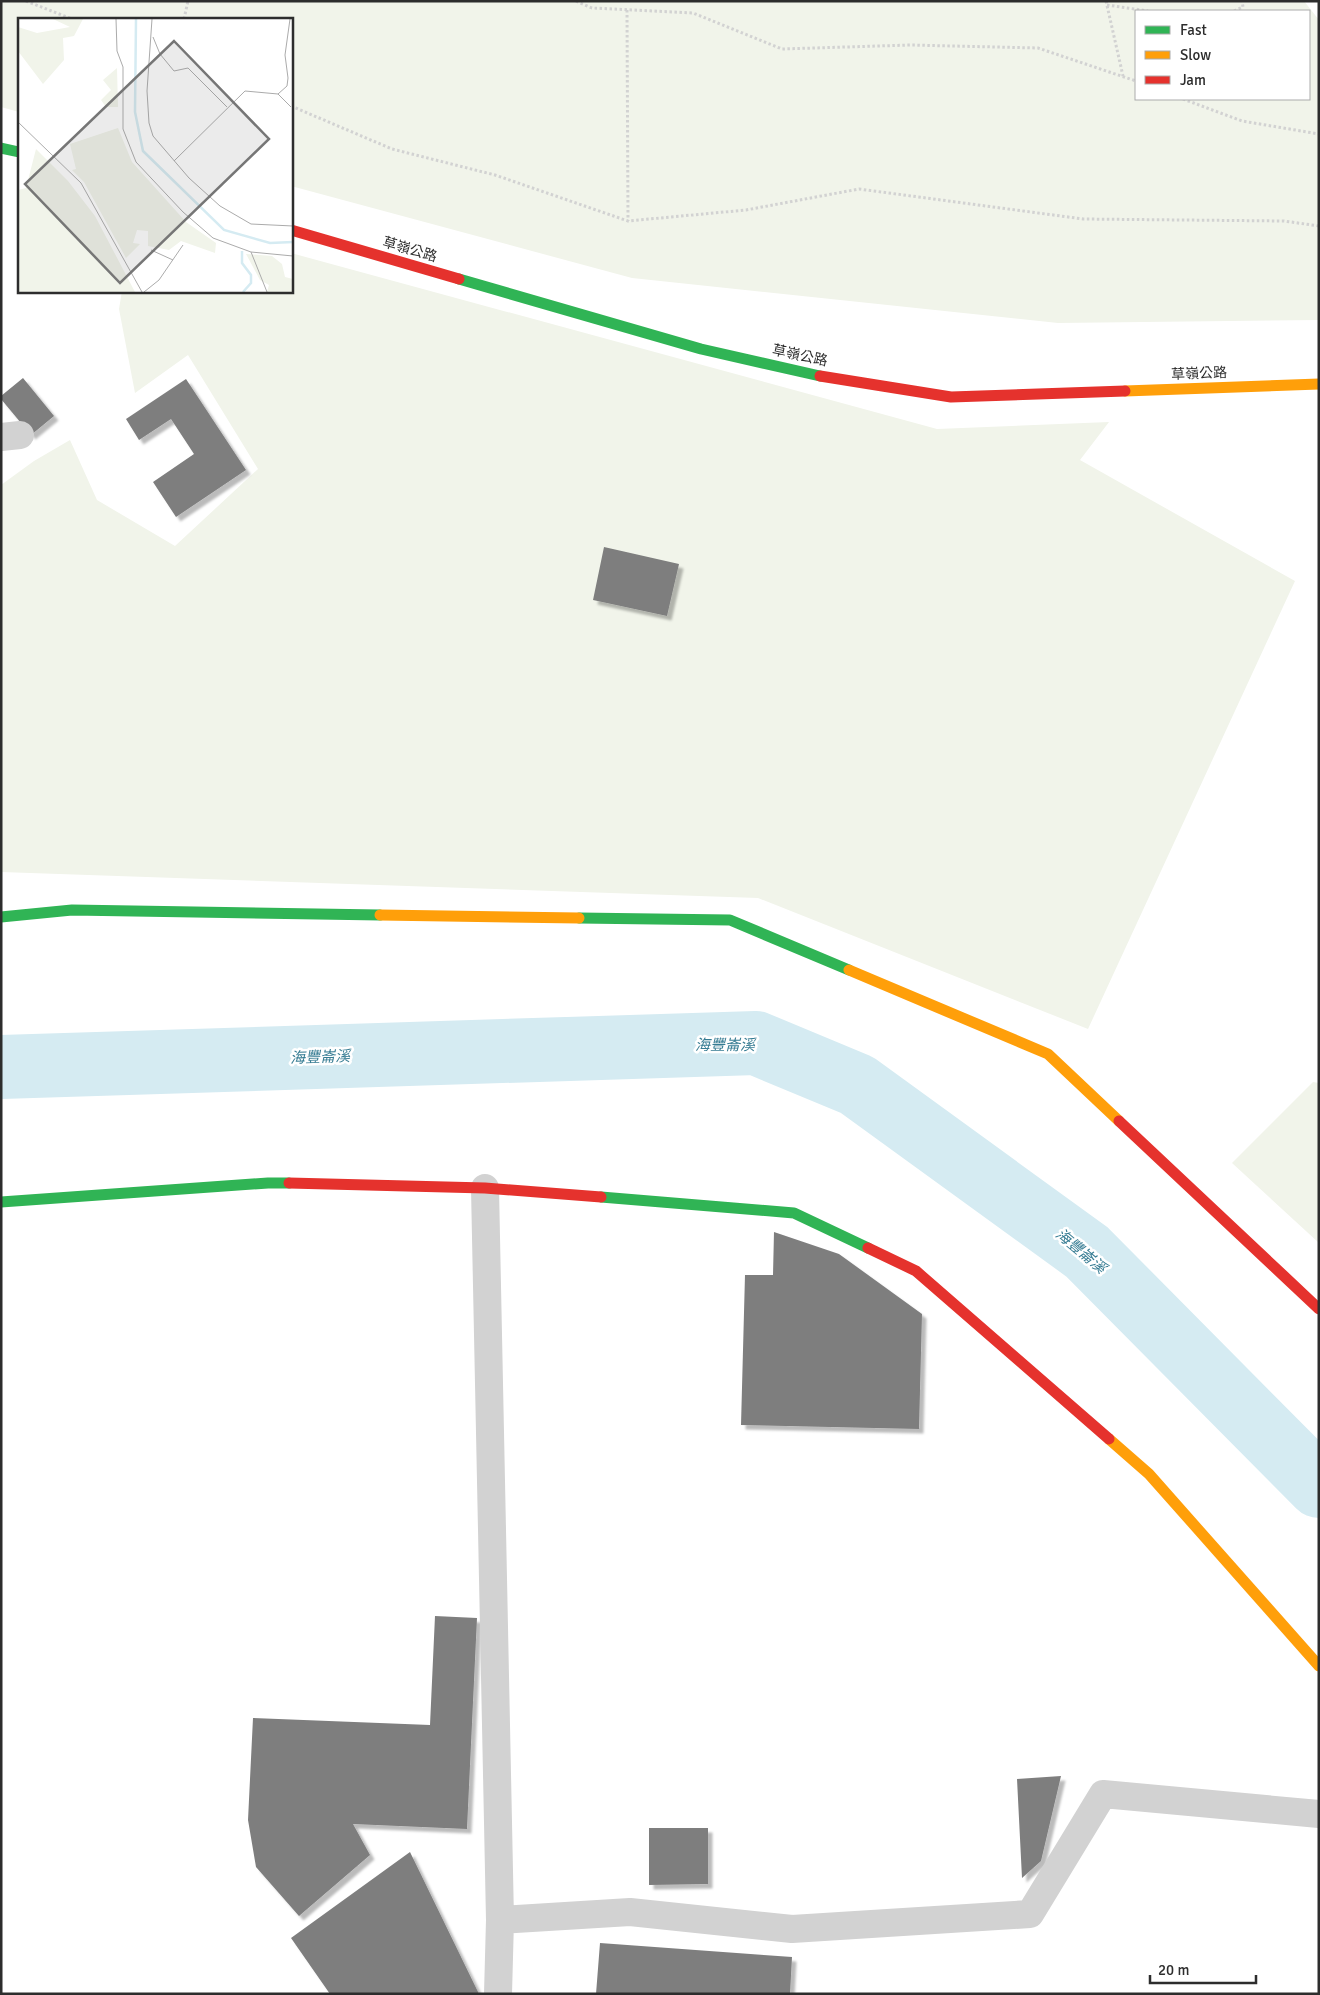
<svg xmlns="http://www.w3.org/2000/svg" width="1320" height="1995" font-family="Signika,'Noto Sans TC',sans-serif">
  <style>
    .green { fill: #f1f4ea; fill-rule: evenodd }
    .lines { fill: none; stroke-linecap: round; stroke-linejoin: round }
    .river { stroke: #d5ebf2; stroke-width: 64 }
    .building { fill: #7e7e7e; filter: url(#shadow) }
    .path { stroke: #d2d2d2; stroke-width: 3; stroke-dasharray: 2.5 2.5; stroke-linecap: butt }
    .street { stroke: #d2d2d2; stroke-width: 28 }
    .fast { stroke: #30b455; stroke-width: 11 }
    .slow { stroke: #ff9f0a; stroke-width: 11 }
    .jam { stroke: #e5322d; stroke-width: 11 }
    .labels { text-anchor: middle; stroke-width: 5; stroke-linejoin: round; paint-order: stroke }
    .street-label { font-size: 14px; fill: #2d2d2d; stroke: #fff }
    .water-label { font-size: 15px; font-style: italic; fill: #367c93; stroke: #fff }
    .inset-river { fill: none; stroke: #d5ebf2; stroke-width: 2.5 }
    .inset-road { fill: none; stroke: #ababab; stroke-width: 1 }
    .view { fill: #767676; fill-opacity: 0.15; stroke: #767676; stroke-width: 2.5 }
    .inset-edge { fill: none; stroke: #2d2d2d; stroke-width: 2.5 }
  </style>
  <defs>
    <filter id="shadow"><feDropShadow dx="4.5" dy="4.5" stdDeviation="1" flood-color="#0004"/></filter>
  </defs>
  <rect width="100%" height="100%" fill="#fff"/>
  <path class="green" d="M 1,1 L 1304,1 L 1319,20 L 1319,320 L 1058,323 L 632,278 L 291,186 L 291,19 L 19,19 L 19,112 L 1,107 ZM 1136,11 L 1309,11 L 1309,99 L 1136,99 Z
    M 291,253 L 937,429 L 1109,422 L 1080,460 L 1295,581 L 1088,1029 L 758,898 L 1,872 L 1,485 L 34,461 L 70,440 L 97,500 L 175,546 L 258,469 L 188,355 L 135,393 L 119,309 L 122,291 L 291,291 Z
    M 1313,1082 L 1319,1083 L 1319,1243 L 1232,1163 Z"/>
  <g class="lines">
    <path class="river" d="M 1,1067 L 756,1043 L 857,1085 L 1087,1252 L 1319,1486"/>
  </g>
  <path class="building" d="M 23,378 L 54,416 L 31,435 L 1,399 L 1,396 Z
    M 186,379 L 246,470 L 176,517 L 153,482 L 194,454 L 171,419 L 139,440 L 126,419 Z
    M 604,547 L 679,564 L 667,616 L 593,600 Z
    M 774,1232 L 839,1254 L 922,1314 L 919,1429 L 741,1425 L 745,1275 L 773,1275 Z
    M 435,1616 L 477,1618 L 467,1829 L 353,1824 L 370,1855 L 299,1916 L 256,1867 L 248,1820 L 253,1718 L 430,1725 Z
    M 1061,1776 L 1041,1861 L 1022,1878 L 1017,1779 Z
    M 649,1828 L 708,1828 L 708,1884 L 649,1885 Z
    M 410,1852 L 479,1994 L 330,1994 L 291,1938 Z
    M 600,1943 L 792,1957 L 790,1994 L 596,1994 Z"/>
  <g class="lines">
    <path class="path" d="M 26,1 L 72,19
      M 576,1 L 592,8 L 693,13 L 782,49 L 910,45 L 1038,48 L 1136,81
      M 1106,1 L 1123,76
      M 1107,5 L 1148,11
      M 627,10 L 628,221
      M 1234,11 L 1243,7 L 1242,1
      M 184,19 L 188,1
      M 1183,99 L 1242,121 L 1319,134
      M 291,106 L 392,149 L 495,175 L 628,221 L 746,210 L 859,189 L 1083,219 L 1284,221 L 1319,226"/>
    <path class="street" d="M 1,437 L 20,435
      M 485,1188 L 500,1920 L 498,1994
      M 500,1920 L 630,1912 L 792,1929 L 1030,1914 L 1103,1794 L 1319,1814"/>
    <path class="fast" d="M 1,148 L 19,152
      M 459,279 L 701,349 L 820,376
      M 1,917 L 72,910 L 380,915
      M 579,918 L 730,920 L 849,970
      M 601,1197 L 794,1213 L 868,1248
      M 1,1202 L 268,1183 L 289,1183"/>
    <path class="slow" d="M 1125,391 L 1319,384
      M 380,915 L 579,918
      M 849,970 L 1048,1054 L 1119,1121
      M 1109,1439 L 1149,1474 L 1319,1666"/>
    <path class="jam" d="M 291,230 L 459,279
      M 820,376 L 951,397 L 1125,391
      M 1119,1121 L 1319,1309
      M 289,1183 L 485,1188 L 601,1197
      M 868,1248 L 916,1271 L 1109,1439"/>
  </g>
  <g class="labels">
    <g class="street-label">
      <text transform="translate(410 249) rotate(16)" y="5">草嶺公路</text>
      <text transform="translate(800 355) rotate(12)" y="5">草嶺公路</text>
      <text transform="translate(1199 373) rotate(-2)" y="5">草嶺公路</text>
    </g>
    <g class="water-label">
      <text x="725" y="1050">海豐崙溪</text>
      <text transform="translate(320 1057) rotate(-2)" y="5">海豐崙溪</text>
      <text transform="translate(1081 1251) rotate(40)" y="5">海豐崙溪</text>
    </g>
  </g>
  <g transform="translate(18 18)">
    <rect width="275" height="275" fill="#fff"/>
    <path d="M 35,1 L 65,1 L 56,18 L 45,20 L 46,42 L 25,66 L 0,33 L 0,9 L 19,15 L 52,9 ZM 99,50 L 100,89 L 88,89 L 83,82 L 93,72 L 85,62 ZM 100,110 L 114,144 L 168,204 L 198,225 L 197,235 L 163,223 L 151,232 L 130,228 L 130,213 L 119,212 L 115,225 L 122,226 L 108,240 L 66,164 L 54,152 L 58,151 L 52,126 ZM 18,131 L 50,163 L 77,198 L 117,274 L 0,274 L 0,172 L 8,170 ZM 228,236 L 254,238 L 264,246 L 267,259 L 275,261 L 275,274 L 249,274 L 251,267 L 242,262 Z" fill="#f1f4ea"/>
    <path class="inset-river" d="M 118,1 L 117,94 L 125,133 L 206,212 L 252,225 L 275,224M 224,233 L 224,245 L 233,257 L 233,265 L 225,274"/>
    <path class="inset-road" d="M 98,1 L 99,33 L 105,49 L 105,111 L 118,144 L 165,194 L 195,220 L 233,234 L 275,238M 134,1 L 129,73 L 131,105 L 135,118 L 171,160 L 202,188 L 233,206 L 275,208M 135,19 L 142,36 L 156,53 L 170,50 L 209,89M 260,76 L 269,68 L 270,60 L 267,37 L 272,1M 0,104 L 63,165 L 124,274M 156,143 L 227,73 L 260,76 L 273,89M 133,232 L 155,242M 233,234 L 249,274M 126,274 L 141,262 L 165,227"/>
    <path class="view" d="M 156,23 L 251,121 L 102,265 L 7,166 Z"/>
    <rect width="275" height="275" class="inset-edge"/>
  </g>
  <rect width="1320" height="1995" fill="none" stroke="#2d2d2d" stroke-width="5"/>
  <rect x="1135" y="10" width="175" height="90" fill="#ffffff" stroke="#ababab"/>
  <rect x="1145" y="26" width="25" height="8" fill="#30b455" stroke="#ababab"/>
  <text x="1180" y="35" font-size="15" fill="#2d2d2d">Fast</text>
  <rect x="1145" y="51" width="25" height="8" fill="#ff9f0a" stroke="#ababab"/>
  <text x="1180" y="60" font-size="15" fill="#2d2d2d">Slow</text>
  <rect x="1145" y="76" width="25" height="8" fill="#e5322d" stroke="#ababab"/>
  <text x="1180" y="85" font-size="15" fill="#2d2d2d">Jam</text>
  <path d="M1150 1975v8h106v-8" fill="none" stroke="#2d2d2d" stroke-width="2.5"/>
  <text x="1158" y="1975" font-size="15" fill="#2d2d2d" stroke="#ffffff" stroke-width="4" paint-order="stroke">20 m</text>
</svg>
